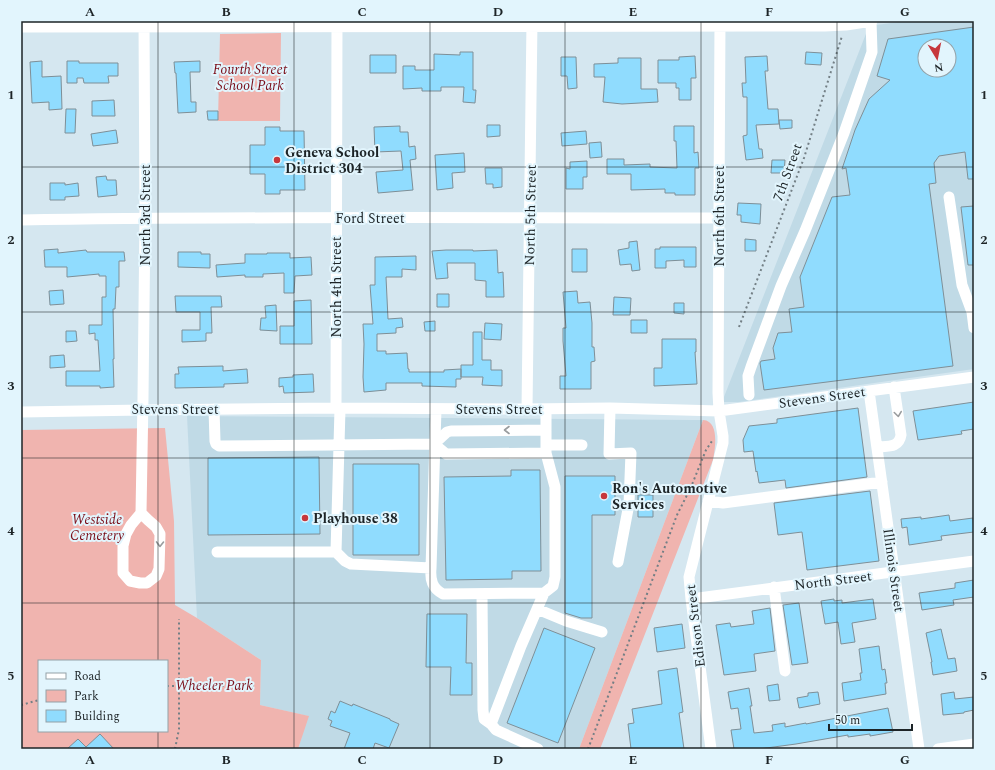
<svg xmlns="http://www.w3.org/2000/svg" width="995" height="770" font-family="Spectral,serif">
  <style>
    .built { fill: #c0dae6; fill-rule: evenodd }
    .green { fill: #f0b4af; fill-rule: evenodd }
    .building { fill: #90dcfe; stroke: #7e8f97; fill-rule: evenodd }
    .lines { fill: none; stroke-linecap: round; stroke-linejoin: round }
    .path { stroke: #737f85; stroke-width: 2; stroke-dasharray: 2 3; stroke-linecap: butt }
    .minor { stroke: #fff; stroke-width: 11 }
    .oneway { stroke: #999c9e }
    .grid { fill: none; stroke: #1d2427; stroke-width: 1; stroke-opacity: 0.55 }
    .poi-dot { fill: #c6373c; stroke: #e2f5fd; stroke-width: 1.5 }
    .labels { text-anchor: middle; stroke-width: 4; stroke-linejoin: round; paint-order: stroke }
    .park-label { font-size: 14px; font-style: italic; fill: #7b0e19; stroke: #e2f5fd }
    .poi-label { font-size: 14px; font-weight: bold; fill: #1d2427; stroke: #e2f5fd; text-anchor: start }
    .street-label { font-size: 14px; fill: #1d2427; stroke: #e2f5fd }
    .neatline { fill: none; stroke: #1d2427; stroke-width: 1.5 }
    .grid-label { font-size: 13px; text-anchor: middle; font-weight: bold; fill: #1d2427 }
  </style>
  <rect width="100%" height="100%" fill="#d5e7f0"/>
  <path class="built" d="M 906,21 L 974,21 L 974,369 L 739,402 L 722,402 L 869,26 ZM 925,46 L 949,46 L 949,70 L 925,70 Z
    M 187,416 L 692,420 L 703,420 L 579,749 L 298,749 L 308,716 L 260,705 L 261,660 L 197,618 Z"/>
  <path class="green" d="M 281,33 L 280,121 L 218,121 L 220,34 Z
    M 703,420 C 720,421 715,449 713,460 L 600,749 L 579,749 Z
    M 165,428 L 174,521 L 175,605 L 197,618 L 261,660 L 260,705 L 309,716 L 298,749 L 21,749 L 21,430 ZM 39,661 L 167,661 L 167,731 L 39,731 Z"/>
  <path class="building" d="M 974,27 L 974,179 L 968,179 L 965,152 L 939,156 L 934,163 L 936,183 L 929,184 L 953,366 L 764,390 L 760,363 L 761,361 L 775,359 L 773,348 L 778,333 L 792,332 L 789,309 L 804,307 L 800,277 L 832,197 L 850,195 L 846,168 L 842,169 L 855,130 L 869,99 L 890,80 L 877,76 L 888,39 ZM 925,46 L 949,46 L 949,70 L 925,70 Z
    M 460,52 L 473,52 L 473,90 L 476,90 L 475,103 L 463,102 L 464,87 L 441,87 L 441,91 L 422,91 L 422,88 L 403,89 L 403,66 L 415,66 L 415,70 L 434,70 L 434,54 L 460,55 Z
    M 806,52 L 822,53 L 821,65 L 805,64 Z
    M 370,55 L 396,55 L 396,73 L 370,73 Z
    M 695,56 L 696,78 L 691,78 L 691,100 L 679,100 L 679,88 L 676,88 L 676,83 L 658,83 L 658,60 L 679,60 L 679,57 Z
    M 767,56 L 768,71 L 765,71 L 768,109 L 778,109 L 779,124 L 756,125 L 759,149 L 762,149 L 763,158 L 746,160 L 743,136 L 747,135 L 747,97 L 743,97 L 742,83 L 746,83 L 745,57 Z
    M 561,57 L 576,57 L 577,88 L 568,89 L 567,76 L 561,76 Z
    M 618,58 L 641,58 L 641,89 L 657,89 L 658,102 L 622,104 L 603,102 L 605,77 L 594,77 L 594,64 L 618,63 Z
    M 42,61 L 42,77 L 61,76 L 62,109 L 49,110 L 49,102 L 32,103 L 30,62 Z
    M 67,61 L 79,61 L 79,63 L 118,63 L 118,76 L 108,76 L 109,83 L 84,83 L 83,78 L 77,78 L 77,83 L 67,83 Z
    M 200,61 L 200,72 L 190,72 L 191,102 L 196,102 L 196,112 L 178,113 L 176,73 L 175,73 L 174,62 Z
    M 114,100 L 115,116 L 92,116 L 92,101 Z
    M 66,109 L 76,109 L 75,133 L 65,133 Z
    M 207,111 L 218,111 L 218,120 L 208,120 Z
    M 779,120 L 792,120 L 792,128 L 780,129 Z
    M 487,125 L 500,125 L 500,136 L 487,137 Z
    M 400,126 L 400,132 L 408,132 L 409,147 L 415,146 L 416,159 L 410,160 L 413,190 L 378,193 L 376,172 L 403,170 L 401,151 L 375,152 L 374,127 Z
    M 674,126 L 694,126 L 694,153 L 698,152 L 699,168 L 695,168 L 695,195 L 675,195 L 675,193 L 665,193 L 665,189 L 631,190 L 631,174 L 607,174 L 607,159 L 624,159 L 624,165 L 650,164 L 650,167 L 677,168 L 676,141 L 674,141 Z
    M 265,127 L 280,127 L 280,131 L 304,131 L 305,190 L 280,190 L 280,194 L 265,194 L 265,174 L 250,174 L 250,145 L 265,145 Z
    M 116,130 L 118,143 L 93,146 L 91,134 Z
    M 586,131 L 587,144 L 562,146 L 561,133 Z
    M 601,142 L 602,157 L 590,158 L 589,143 Z
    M 464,153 L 465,172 L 452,173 L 453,188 L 437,190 L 435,155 Z
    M 772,160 L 785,160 L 784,173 L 771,173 Z
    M 587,161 L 587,177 L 583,177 L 583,189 L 566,189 L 566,168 L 570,169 L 570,162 Z
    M 485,168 L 502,168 L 502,187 L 493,188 L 493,184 L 486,184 Z
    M 106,176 L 107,180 L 116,180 L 117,195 L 98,197 L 96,177 Z
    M 50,183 L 65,183 L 65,185 L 78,183 L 79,196 L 65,197 L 65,200 L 50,200 Z
    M 738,203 L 761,204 L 760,224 L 741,222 L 741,215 L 737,215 Z
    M 974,206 L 974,265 L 968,265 L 961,207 Z
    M 745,239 L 756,240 L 756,251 L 745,251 Z
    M 637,241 L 640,270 L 632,271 L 631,264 L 620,265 L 618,250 L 629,248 L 629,242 Z
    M 660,247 L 696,247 L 696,267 L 684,267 L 684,260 L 666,261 L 666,268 L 655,268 L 655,249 L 660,249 Z
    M 58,249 L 58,253 L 86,250 L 87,252 L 124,252 L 125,261 L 119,261 L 119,287 L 116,287 L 115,309 L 113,309 L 114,359 L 113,359 L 114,387 L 100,388 L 100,386 L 66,386 L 66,371 L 100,371 L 98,340 L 95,340 L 95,333 L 89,334 L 89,325 L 102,325 L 102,297 L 106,297 L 106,276 L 99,276 L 99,274 L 67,277 L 67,267 L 45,267 L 44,250 Z
    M 572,249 L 587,249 L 587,272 L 572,272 Z
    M 446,250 L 473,250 L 473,251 L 497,250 L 498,273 L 503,272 L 504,297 L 486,297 L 486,281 L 475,280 L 475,263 L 447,263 L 448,278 L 436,279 L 432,251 Z
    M 178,252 L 201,252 L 201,254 L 210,254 L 210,268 L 178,267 Z
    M 267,253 L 290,253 L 290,258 L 311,257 L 312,275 L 295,276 L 294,293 L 284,293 L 284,273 L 263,274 L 263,277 L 245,277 L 245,275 L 217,277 L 216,265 L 245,263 L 245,254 L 267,254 Z
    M 416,256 L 416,270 L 402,269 L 402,277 L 386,277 L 388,319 L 402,318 L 403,327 L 396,328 L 396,333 L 377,334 L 377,351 L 386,351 L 386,354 L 407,353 L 408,369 L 409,369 L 409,372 L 444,372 L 444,370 L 461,369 L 461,379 L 456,379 L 456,387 L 422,386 L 422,383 L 386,383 L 386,390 L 364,392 L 363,377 L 364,344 L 363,324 L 373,324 L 370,285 L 375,285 L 375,257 Z
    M 63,290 L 64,304 L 50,305 L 49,291 Z
    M 577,291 L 578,303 L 590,302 L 592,323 L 592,347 L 594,347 L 595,361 L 591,362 L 591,389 L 560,389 L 560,376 L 566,376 L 563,341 L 563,328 L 566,328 L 563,292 Z
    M 437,294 L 449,294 L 449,307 L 437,307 Z
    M 175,296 L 221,296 L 222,307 L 211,307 L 212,333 L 206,333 L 206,341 L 182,342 L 182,330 L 200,330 L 200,312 L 176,312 Z
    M 614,297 L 631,298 L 630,315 L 613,315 Z
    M 311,300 L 312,344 L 280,344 L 280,326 L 294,326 L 294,301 Z
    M 674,303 L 684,303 L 684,314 L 674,313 Z
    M 276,305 L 277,331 L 260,330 L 261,318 L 266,318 L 265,306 Z
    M 631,320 L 647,320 L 647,333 L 631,333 Z
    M 435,321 L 435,331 L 425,331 L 424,322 Z
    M 485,323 L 502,324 L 501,340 L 484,339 Z
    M 66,331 L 76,331 L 77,341 L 66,342 Z
    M 473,332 L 482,332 L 482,360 L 491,360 L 491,370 L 502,370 L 502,386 L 482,385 L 483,377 L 461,377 L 461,365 L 473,365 Z
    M 662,339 L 696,339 L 696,352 L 695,352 L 697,384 L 654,386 L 654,368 L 662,368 Z
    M 64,355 L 65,367 L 50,368 L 50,356 Z
    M 223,366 L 223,371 L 247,369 L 248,383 L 224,384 L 224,387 L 175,388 L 175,374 L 179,374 L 178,367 Z
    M 313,374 L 314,392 L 284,393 L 283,386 L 279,387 L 279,378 L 293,377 L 293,375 Z
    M 974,402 L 974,429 L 961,431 L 962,434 L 918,440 L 913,411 Z
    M 858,408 L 867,477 L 786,488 L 785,480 L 759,483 L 757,471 L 756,472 L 753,451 L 744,452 L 743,440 L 749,426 L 777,423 L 777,419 Z
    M 319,457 L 320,534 L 208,535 L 208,458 Z
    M 353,464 L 419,464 L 419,555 L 353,555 Z
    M 511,470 L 540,470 L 541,571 L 512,571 L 512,579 L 446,580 L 444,477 L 511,476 Z
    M 565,476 L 615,476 L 615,515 L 592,515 L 592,618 L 581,618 L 565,613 Z
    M 870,491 L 879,561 L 807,570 L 802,532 L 778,535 L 774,503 Z
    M 638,495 L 653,495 L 653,517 L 638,517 Z
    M 949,515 L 950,521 L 973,518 L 974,532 L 941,536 L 942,540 L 909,545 L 907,527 L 902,528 L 901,519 L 921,517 L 921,519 Z
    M 974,580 L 974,597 L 953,600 L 954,605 L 922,610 L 919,593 L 955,588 L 955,583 Z
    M 834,599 L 834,601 L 842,600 L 842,603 L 873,599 L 876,619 L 852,623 L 855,642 L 841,644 L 838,622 L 825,624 L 821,601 Z
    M 799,603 L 808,663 L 792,665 L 783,605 Z
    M 770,608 L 775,651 L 754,654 L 756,671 L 724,675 L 716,625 L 730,623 L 731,627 L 754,624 L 752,611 Z
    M 427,614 L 467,614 L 466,663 L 472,663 L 472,695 L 450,695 L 451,667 L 426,667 Z
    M 682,624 L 685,648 L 657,652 L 654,628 Z
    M 544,628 L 595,648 L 558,743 L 507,723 Z
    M 941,629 L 948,659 L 955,658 L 957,671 L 933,675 L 931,662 L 932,662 L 926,633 Z
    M 879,646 L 882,670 L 885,669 L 887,683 L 885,683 L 886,694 L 844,701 L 842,683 L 861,680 L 860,673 L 862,673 L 859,649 Z
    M 677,668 L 683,712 L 679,713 L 684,749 L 631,749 L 628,724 L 634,723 L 632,709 L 662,704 L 658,671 Z
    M 778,684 L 780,700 L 769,701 L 767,686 Z
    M 749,688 L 752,706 L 750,706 L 754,733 L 773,731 L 772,725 L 785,723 L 785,727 L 806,723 L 806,724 L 888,708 L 893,732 L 870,736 L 870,734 L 848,737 L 848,735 L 796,744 L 759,749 L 734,749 L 731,730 L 741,729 L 738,708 L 731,709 L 728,692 Z
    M 818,692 L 820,704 L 799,708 L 797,698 L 808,696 L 808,693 Z
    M 954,692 L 955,699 L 974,697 L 974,710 L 964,712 L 964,713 L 943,715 L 941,694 Z
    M 340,701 L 352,706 L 353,704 L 390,719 L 390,720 L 399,724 L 389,748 L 375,743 L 373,749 L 344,749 L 350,733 L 330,726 L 332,721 L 328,719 L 331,711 L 335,713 Z
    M 100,734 L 114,749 L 67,749 L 78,739 L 86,747 Z"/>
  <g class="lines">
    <path class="path" d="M 739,327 L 804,158 L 842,36
      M 167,686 L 257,686
      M 21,705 L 39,700
      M 175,749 L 179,729 L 179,619
      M 588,749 L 677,515 L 691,487 L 706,450 L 712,441"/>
    <path class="minor" d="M 21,27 L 825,26 L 846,25 L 872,21
      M 949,197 L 962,285 L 972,312 L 974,328
      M 21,220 C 254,216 487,218 719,218
      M 869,391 L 919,749
      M 749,395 L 748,376 L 751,367 L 781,286 L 805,231 L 844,133 L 872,52 L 871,21
      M 336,408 L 337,21
      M 610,408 L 609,454 L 631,453 L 629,504 L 618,562
      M 214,409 L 215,441 L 216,444 L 219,446 L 434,444 L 446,454 L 546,453
      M 527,409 L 532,21
      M 21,412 L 143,410 L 336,408 L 527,409 L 610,408 L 719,411 L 974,377
      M 434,444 L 447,432 L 451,431 L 546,430
      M 546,445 L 582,445
      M 877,447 C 888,446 899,448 901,435 L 894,387
      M 708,501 L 723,503 L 882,482
      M 141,513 L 148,520 L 156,527 L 160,534 L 159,569 L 156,576 L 147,583 L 140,583 L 130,581 L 123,573 L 123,546 L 126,534 L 131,525 L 141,513 L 143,398 L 145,218 L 144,21
      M 217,552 L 336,552 L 340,409
      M 336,552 L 345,561 L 351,564 L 431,568 L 436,409
      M 431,568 C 430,580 432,588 443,594 L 544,593 L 553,586 L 555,577 L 555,487 L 546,453 L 546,409
      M 774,587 L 785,671
      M 482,594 L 483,710 L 484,719 L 491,724 L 521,646 L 544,593
      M 691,599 L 974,561
      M 537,609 L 566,621 L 602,632
      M 491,724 L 496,730 L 538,749
      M 711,749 L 691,599 L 689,577 L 723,443 L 723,436 L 719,411 L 718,393 L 720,21
      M 938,749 L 974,744"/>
  </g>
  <defs><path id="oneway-chevron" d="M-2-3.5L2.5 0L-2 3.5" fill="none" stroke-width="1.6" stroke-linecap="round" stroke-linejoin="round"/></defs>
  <g class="oneway">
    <use href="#oneway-chevron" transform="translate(898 414) rotate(82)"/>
    <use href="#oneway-chevron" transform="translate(507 430) rotate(180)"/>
    <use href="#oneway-chevron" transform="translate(160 544) rotate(91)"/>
  </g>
  <path class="grid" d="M 158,21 L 158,661M 294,21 L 294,749M 430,21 L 430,749M 565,21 L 565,749M 701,21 L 701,749M 837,21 L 837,749M 21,167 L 974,167M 21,312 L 974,312M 21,458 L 974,458M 21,603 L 974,603M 158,731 L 158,749"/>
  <g class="poi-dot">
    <circle cx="277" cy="160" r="4"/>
    <circle cx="604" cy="496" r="4"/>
    <circle cx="305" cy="518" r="4"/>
  </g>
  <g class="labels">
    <g class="park-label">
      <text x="250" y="74">Fourth Street<tspan x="250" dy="16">School Park</tspan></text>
      <text x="97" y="524">Westside<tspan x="97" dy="16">Cemetery</tspan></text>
      <text x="214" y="690">Wheeler Park</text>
    </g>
    <g class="poi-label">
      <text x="285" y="157">Geneva School<tspan x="285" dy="16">District 304</tspan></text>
      <text x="612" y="493">Ron's Automotive<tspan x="612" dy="16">Services</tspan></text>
      <text x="313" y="523">Playhouse 38</text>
    </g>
    <g class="street-label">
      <text transform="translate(787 172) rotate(-70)" y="5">7th Street</text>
      <text transform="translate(145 215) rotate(-90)" y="5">North 3rd Street</text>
      <text transform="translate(530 215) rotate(-89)" y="5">North 5th Street</text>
      <text transform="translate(719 216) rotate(-90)" y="5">North 6th Street</text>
      <text x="370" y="223">Ford Street</text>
      <text transform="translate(336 287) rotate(-90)" y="5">North 4th Street</text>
      <text transform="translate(822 397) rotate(-8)" y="5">Stevens Street</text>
      <text x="175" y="414">Stevens Street</text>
      <text x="499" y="414">Stevens Street</text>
      <text transform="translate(894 570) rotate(82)" y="5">Illinois Street</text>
      <text transform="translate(833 580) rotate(-7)" y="5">North Street</text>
      <text transform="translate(695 626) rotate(-97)" y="5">Edison Street</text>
    </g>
  </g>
  <rect width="995" height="770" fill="none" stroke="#e2f5fd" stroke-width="44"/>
  <rect x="38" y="660" width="130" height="72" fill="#e2f5fd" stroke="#93a1a7"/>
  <rect x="46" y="673" width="20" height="6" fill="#ffffff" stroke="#93a1a7"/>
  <text x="74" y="680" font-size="12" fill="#1d2427">Road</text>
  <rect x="46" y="690" width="20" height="12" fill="#f0b4af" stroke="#93a1a7"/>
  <text x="74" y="700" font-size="12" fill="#1d2427">Park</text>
  <rect x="46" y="710" width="20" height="12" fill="#90dcfe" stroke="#93a1a7"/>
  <text x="74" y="720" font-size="12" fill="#1d2427">Building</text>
  <g transform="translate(937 58) rotate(170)"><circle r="19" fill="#e2f5fd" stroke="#93a1a7"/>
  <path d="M0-3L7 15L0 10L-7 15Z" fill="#c6373c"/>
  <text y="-6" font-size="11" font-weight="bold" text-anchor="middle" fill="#1d2427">N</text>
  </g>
  <path d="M829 724v6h83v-6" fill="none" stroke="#1d2427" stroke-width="2"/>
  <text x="835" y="724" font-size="12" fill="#1d2427" stroke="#e2f5fd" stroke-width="3" paint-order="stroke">50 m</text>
  <rect x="22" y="22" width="951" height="726" class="neatline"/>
  <g class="grid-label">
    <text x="90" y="16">A</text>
    <text x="226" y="16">B</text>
    <text x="362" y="16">C</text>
    <text x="498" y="16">D</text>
    <text x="633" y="16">E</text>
    <text x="769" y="16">F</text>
    <text x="905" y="16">G</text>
    <text x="11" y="99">1</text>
    <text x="984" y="99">1</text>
    <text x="11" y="244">2</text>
    <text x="984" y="244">2</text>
    <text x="11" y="390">3</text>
    <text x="984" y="390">3</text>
    <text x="11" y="535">4</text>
    <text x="984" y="535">4</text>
    <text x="11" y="680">5</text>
    <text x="984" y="680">5</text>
    <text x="90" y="764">A</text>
    <text x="226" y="764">B</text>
    <text x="362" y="764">C</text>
    <text x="498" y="764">D</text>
    <text x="633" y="764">E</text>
    <text x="769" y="764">F</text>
    <text x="905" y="764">G</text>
  </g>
</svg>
